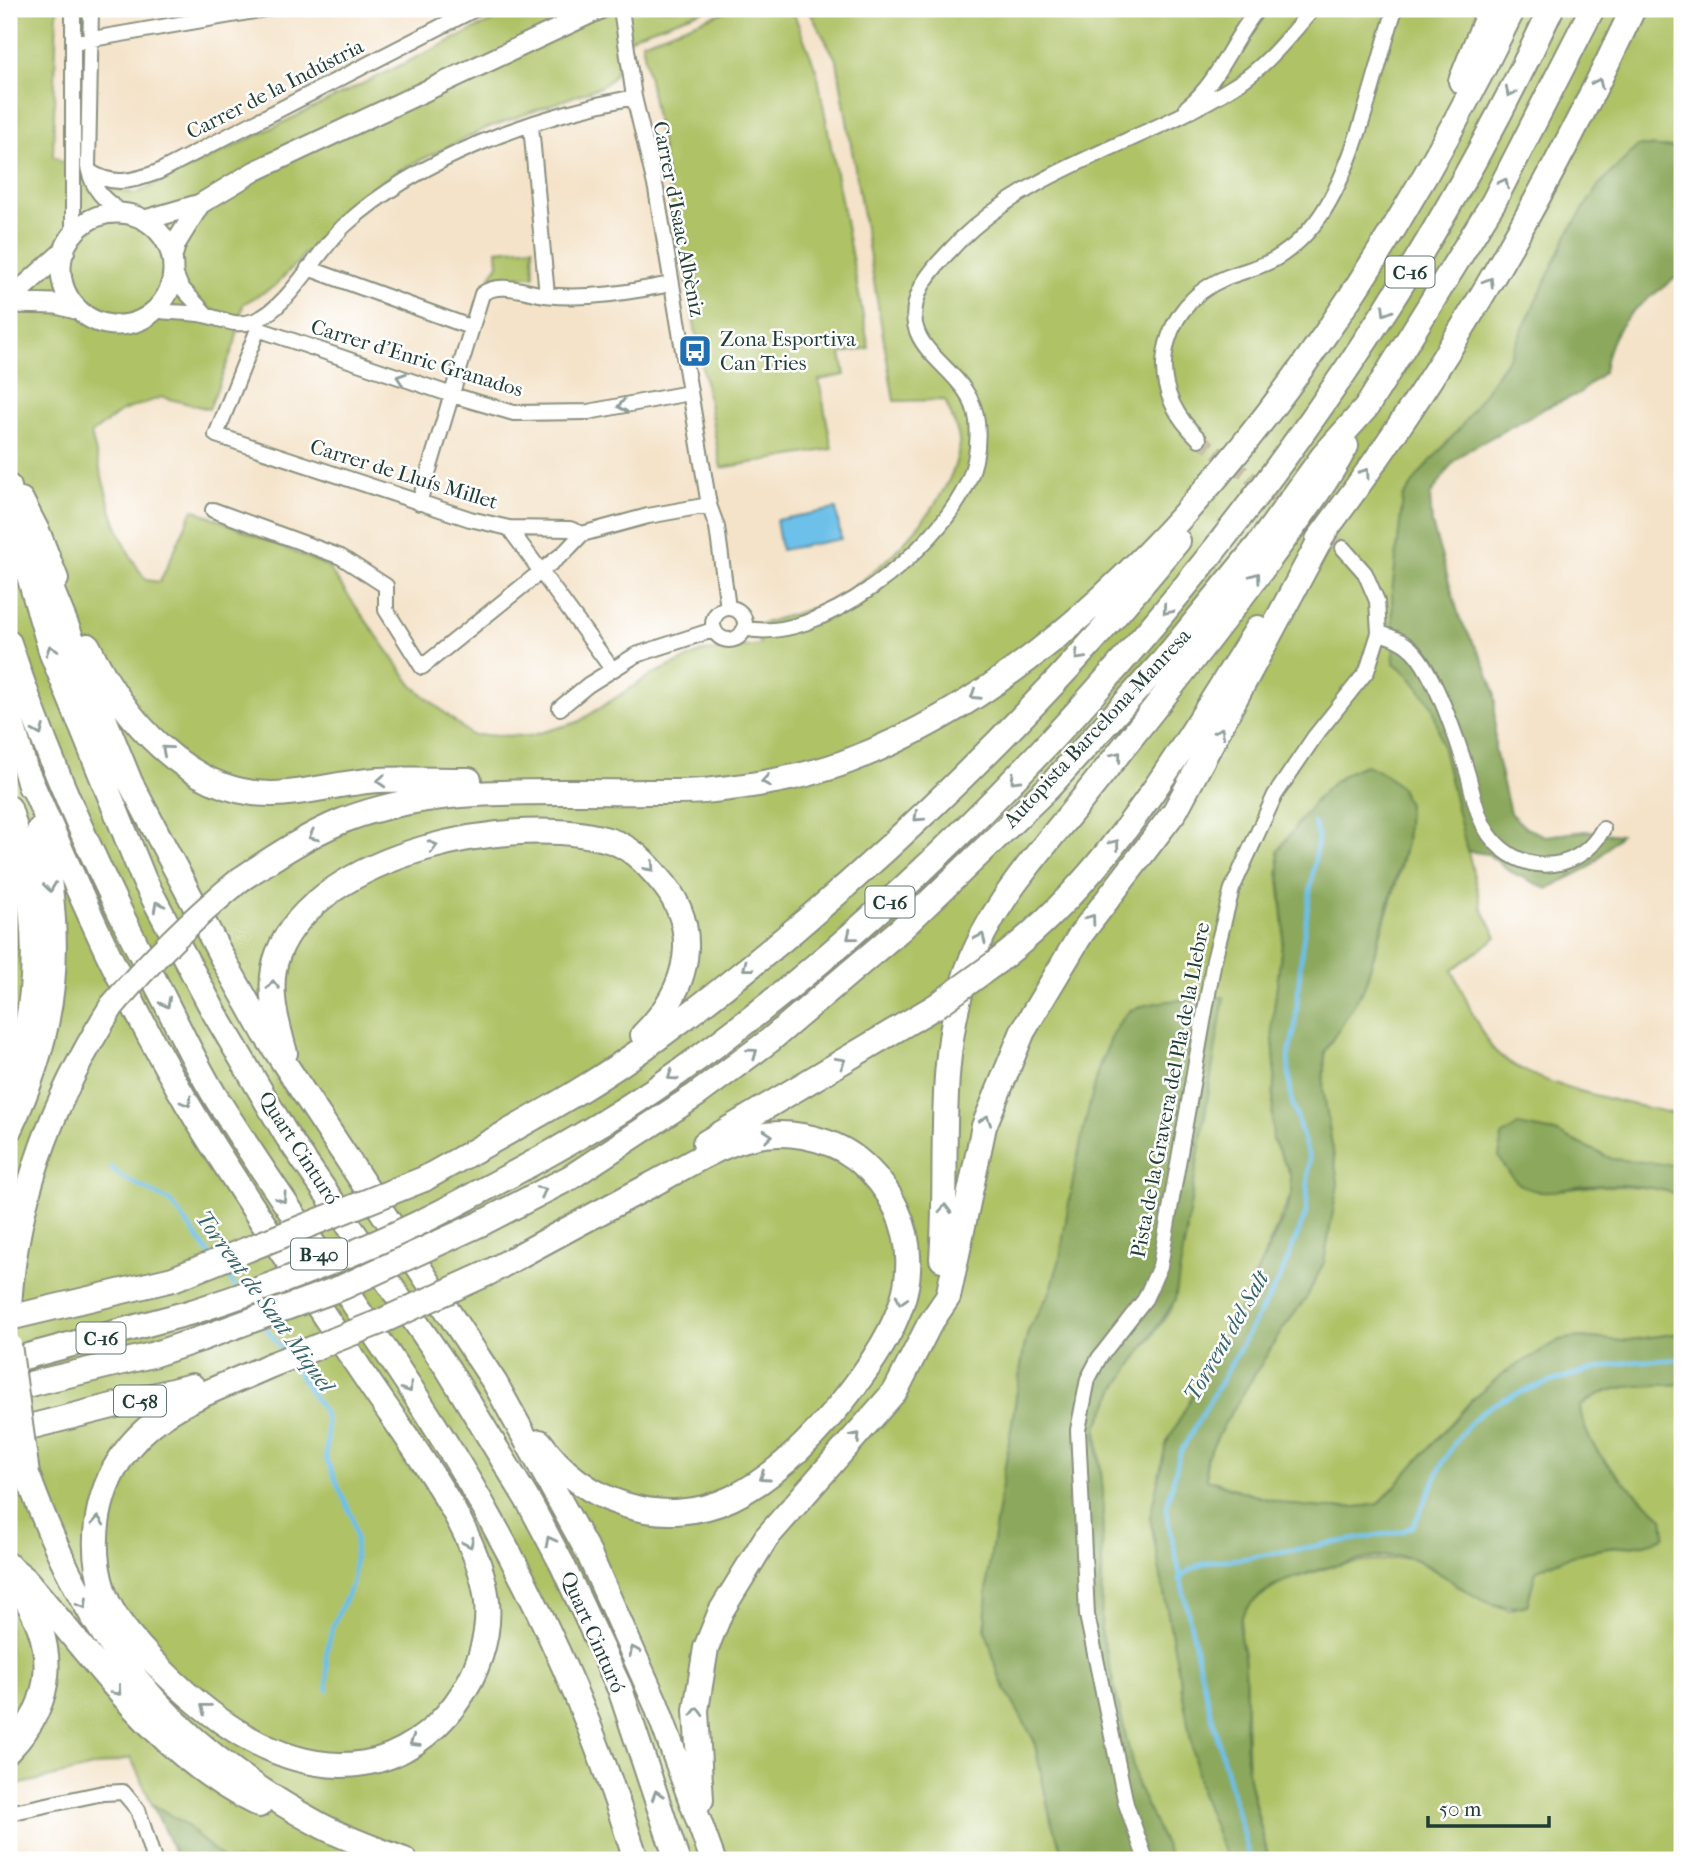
<svg xmlns="http://www.w3.org/2000/svg" width="1691" height="1869" font-family="'IM FELL French Canon',serif">
  <style>
    .green { fill: #afc266; stroke: #67804d; stroke-width: 2 }
    .forest { fill: #8ba85b; stroke: #557248; stroke-width: 2 }
    .water { fill: #6cc0e9; stroke: #467e8e; stroke-width: 2 }
    .lines { fill: none; stroke-linecap: round; stroke-linejoin: round }
    .stream { stroke: #6cc0e9; stroke-width: 4.5 }
    .street-tunnel { stroke: #c9c2ab; stroke-width: 14; stroke-dasharray: 14 7; stroke-linecap: butt }
    .street-casing { stroke: #8a907e; stroke-width: 18 }
    .secondary-casing { stroke: #8a907e; stroke-width: 23 }
    .highway-casing { stroke: #8a907e; stroke-width: 28 }
    .street { stroke: #fff; stroke-width: 14 }
    .secondary { stroke: #fff; stroke-width: 19 }
    .highway { stroke: #fff; stroke-width: 24 }
    .highway-bridge-casing { stroke: #8a907e; stroke-width: 28; stroke-linecap: butt }
    .highway-bridge { stroke: #fff; stroke-width: 24 }
    .oneway { stroke: #8f9e9a }
    .labels { text-anchor: middle; stroke-width: 5; stroke-linejoin: round; paint-order: stroke }
    .shield { fill: #fff; stroke: #627771; stroke-width: 2 }
    .shield-label { font-size: 19px; font-weight: bold; fill: #1f3d34 }
    .street-label { font-size: 21px; fill: #1f3d34; stroke: #fff }
    .poi-label { font-size: 21px; fill: #1f3d34; stroke: #fff; text-anchor: start }
    .water-label { font-size: 23px; font-style: italic; fill: #36646a; stroke: #fff }
  </style>
  <rect width="100%" height="100%" fill="#fff"/>
  <filter id="ink" filterUnits="userSpaceOnUse"><feTurbulence type="fractalNoise" baseFrequency=".0143" numOctaves="2"/><feDisplacementMap in="SourceGraphic" scale="14" xChannelSelector="R" yChannelSelector="G"/><feConvolveMatrix kernelMatrix="1 2 1 2 8 2 1 2 1" color-interpolation-filters="sRGB"/></filter>
  <filter id="wash" filterUnits="userSpaceOnUse"><feTurbulence type="fractalNoise" baseFrequency=".00686" numOctaves="4" result="noise"/><feDisplacementMap in="SourceGraphic" scale="28" xChannelSelector="R" yChannelSelector="G"/><feGaussianBlur stdDeviation="1.57" result="paint"/><feColorMatrix in="noise" values="0 0 0 0 0 0 0 0 0 0 0 0 0 0 0 0 0 1.4 0 .05"/><feComposite in="paint" operator="in"/></filter>
  <g filter="url(#wash)">
    <rect width="100%" height="100%" fill="#f4e3c9"/>
    <path class="green" d="M 9,9 L 57,9 L 53,156 L 98,186 L 136,194 L 516,9 L 708,9 L 640,33 L 616,46 C 619,66 619,77 600,87 L 487,128 L 398,171 L 348,207 L 275,286 L 243,304 L 235,343 L 209,409 L 162,397 L 122,411 L 91,434 C 104,484 114,538 146,580 L 160,582 L 193,509 L 327,566 L 413,686 L 471,735 L 529,736 L 578,722 L 651,675 L 702,652 L 760,645 L 757,625 C 779,618 802,612 824,604 C 872,584 961,496 959,440 C 958,428 949,412 945,400 L 894,401 L 837,61 L 808,9 L 1682,9 L 1682,148 L 1638,146 L 1599,185 L 1561,250 L 1511,354 L 1460,428 L 1421,472 L 1403,498 L 1392,593 L 1394,663 L 1409,675 L 1433,707 L 1482,909 L 1497,937 L 1452,970 C 1464,992 1479,1034 1495,1051 C 1531,1087 1632,1103 1682,1116 L 1682,1166 L 1612,1159 L 1555,1132 L 1537,1129 L 1510,1174 C 1541,1202 1566,1186 1602,1186 C 1630,1186 1656,1186 1682,1196 L 1682,1333 L 1622,1341 L 1580,1337 L 1560,1340 L 1501,1375 L 1471,1401 L 1379,1504 C 1310,1516 1270,1501 1207,1479 L 1206,1459 L 1223,1426 L 1282,1330 L 1307,1297 L 1324,1262 L 1338,1183 L 1323,1089 L 1325,1051 L 1364,988 L 1397,881 L 1406,843 L 1408,805 L 1401,788 L 1278,870 L 1284,928 L 1272,1025 L 1275,1063 L 1273,1140 L 1290,1173 L 1292,1192 L 1150,1516 L 1201,1794 L 1227,1860 L 1172,1860 L 1138,1788 L 1101,1631 L 1103,1492 L 1097,1427 L 1116,1388 L 1172,1308 L 1187,1231 L 1130,1010 L 1120,1022 L 1099,1065 L 1060,1259 L 1051,1290 L 1028,1331 L 1024,1348 L 988,1573 L 985,1628 L 1000,1679 L 1034,1740 L 1051,1821 L 1066,1860 L 224,1860 L 184,1823 L 152,1804 L 131,1758 L 9,1787 Z
      M 732,9 L 792,9 L 817,72 L 869,348 L 841,353 L 845,375 L 819,380 L 832,449 L 721,468 L 642,42 Z
      M 533,247 L 534,276 L 490,277 L 498,264 L 497,250 Z
      M 1682,1384 L 1682,1860 L 1269,1860 L 1248,1775 L 1245,1680 L 1240,1635 L 1241,1616 L 1252,1602 L 1283,1582 L 1337,1565 L 1411,1557 L 1492,1604 L 1509,1610 L 1527,1605 L 1536,1571 C 1554,1561 1571,1554 1592,1550 C 1618,1546 1642,1549 1665,1536 L 1663,1518 C 1631,1489 1584,1452 1580,1407 C 1609,1381 1646,1387 1682,1384 Z"/>
    <path class="forest" d="M 1638,146 L 1682,148 L 1682,273 C 1643,304 1611,317 1604,372 L 1577,395 L 1545,408 L 1468,450 L 1454,461 L 1430,496 L 1432,524 L 1460,619 L 1482,658 L 1495,692 L 1495,750 L 1510,813 L 1526,828 L 1545,836 L 1585,831 L 1620,835 L 1590,867 L 1547,889 L 1509,871 L 1488,854 L 1467,851 L 1433,707 L 1409,675 L 1394,663 L 1392,593 L 1403,498 L 1421,472 L 1460,428 L 1511,354 L 1568,233 L 1599,185 Z
      M 1366,765 L 1385,774 L 1401,788 L 1408,805 L 1406,843 L 1364,988 L 1325,1051 L 1323,1089 L 1338,1183 L 1324,1262 L 1307,1297 L 1282,1330 L 1223,1426 L 1206,1459 L 1207,1479 C 1266,1502 1314,1515 1379,1504 L 1471,1401 L 1501,1375 L 1560,1340 L 1580,1337 L 1622,1341 L 1682,1333 L 1682,1384 C 1646,1387 1608,1381 1580,1407 C 1584,1452 1631,1489 1663,1518 L 1665,1536 C 1646,1547 1630,1545 1608,1548 C 1581,1552 1559,1558 1536,1571 L 1527,1605 C 1481,1616 1453,1575 1414,1559 C 1395,1551 1344,1563 1324,1568 C 1296,1576 1259,1587 1243,1614 C 1235,1626 1242,1643 1244,1655 C 1249,1695 1241,1738 1249,1778 C 1254,1805 1262,1833 1269,1860 L 1227,1860 L 1201,1794 L 1150,1517 L 1166,1444 L 1243,1303 L 1286,1212 L 1292,1192 L 1290,1173 L 1273,1140 L 1272,1121 L 1275,1063 L 1272,1025 L 1284,928 L 1278,851 C 1302,819 1326,776 1366,765 Z
      M 1224,997 L 1175,1300 L 1116,1388 L 1097,1427 L 1096,1437 L 1103,1492 L 1101,1631 L 1138,1788 L 1172,1860 L 1066,1860 L 1051,1821 L 1034,1740 L 1000,1679 L 985,1628 L 988,1573 L 1024,1348 L 1028,1331 L 1051,1290 L 1060,1259 C 1067,1211 1094,1039 1129,1012 C 1144,1000 1203,998 1224,997 Z
      M 1518,1125 L 1555,1132 L 1612,1159 L 1682,1166 L 1682,1196 C 1653,1184 1618,1184 1586,1186 C 1566,1188 1542,1197 1523,1186 C 1512,1180 1505,1167 1499,1157 L 1502,1136 Z
      M 152,1804 L 184,1823 L 224,1860 L 178,1860 Z"/>
    <path class="water" d="M 836,509 L 841,539 L 781,550 L 776,520 Z"/>
    <g class="lines">
      <path class="stream" d="M 112,1168 L 119,1175 L 171,1202 L 211,1256
        M 221,1268 L 237,1289
        M 263,1324 L 283,1351
        M 292,1364 L 324,1412 L 327,1423 L 326,1459 L 353,1519 L 356,1540 L 353,1582 L 333,1625 L 326,1654 L 328,1690
        M 1179,1579 C 1195,1562 1217,1560 1240,1559 L 1403,1531 L 1413,1526 C 1433,1486 1447,1441 1482,1412 C 1506,1392 1591,1369 1623,1363 C 1642,1360 1663,1361 1682,1359
        M 1250,1860 L 1204,1687 L 1166,1510 L 1180,1453 L 1280,1278 L 1306,1213 L 1309,1158 L 1291,1098 L 1288,1057 L 1295,1028 L 1302,947 L 1318,838 L 1314,822"/>
    </g>
  </g>
  <g filter="url(#ink)">
    <g class="lines">
      <path class="street-tunnel" d="M 1199,439 L 1343,548"/>
      <defs>
        <path id="street" d="M 73,9 L 73,236
          M 91,9 L 88,167 C 93,191 104,200 124,214
          M 621,9 L 634,97 L 656,189 L 709,505 L 717,527 L 728,608
          M 81,41 L 266,9
          M 1187,107 C 1220,81 1231,40 1258,9
          M 531,126 L 547,295
          M 89,171 C 112,187 134,181 158,172 L 475,9
          M 173,268 L 181,287 L 208,316
          M 308,268 L 470,327
          M 155,310 C 173,314 191,311 208,316 C 225,320 236,327 254,321 C 288,309 318,250 345,225 C 420,157 536,116 634,97
          M 254,321 L 258,329 L 216,435 L 470,519 L 509,528 L 570,529 L 582,534 L 648,516 L 709,505
          M 258,329 L 452,395 L 514,413 L 588,412 L 689,393
          M 1199,439 C 1178,419 1163,395 1164,364 C 1166,325 1189,293 1225,278 C 1242,271 1259,268 1275,259 C 1294,248 1309,232 1321,215 C 1357,161 1375,71 1395,9
          M 419,503 L 482,294 C 499,281 525,292 545,295 C 587,300 630,292 671,284
          M 213,510 L 341,557 L 386,586 L 386,610 L 422,667 L 565,552 L 582,534
          M 509,528 L 612,669
          M713 624a16 16 0 1 1 32 0a16 16 0 1 1-32 0Z
          M 744,628 C 818,647 938,548 967,484 C 976,465 979,442 977,421 C 970,363 889,353 922,286 C 931,269 946,255 959,241 C 1037,164 1143,144 1234,86 C 1266,67 1289,36 1313,9
          M 1379,633 C 1392,637 1402,640 1412,650 C 1434,671 1459,744 1468,775 C 1473,793 1475,809 1484,826 C 1509,875 1577,879 1603,829
          M 560,708 L 588,685 L 636,655 L 713,630
          M 9,1813 L 103,1793 L 123,1792 L 138,1810 L 154,1860
          M 1146,1860 L 1126,1804 L 1087,1615 L 1078,1430 L 1088,1379 L 1099,1358 L 1145,1299 L 1160,1266 L 1214,960 L 1232,889 L 1275,795 L 1315,736 L 1367,671 L 1379,633 L 1377,601 L 1365,573 L 1343,548"/>
        <path id="secondary" d="M61 269a56 56 0 1 1 112 0a56 56 0 1 1-112 0Z
          M 145,220 L 200,204 L 255,171 L 600,9
          M 172,257 L 176,243 L 200,204
          M 9,300 L 65,250
          M 9,303 L 57,304 L 79,310"/>
        <path id="highway" d="M 1461,81 L 1490,9
          M 9,487 L 25,562 L 52,654 L 144,880 L 214,1012 L 287,1136 L 448,1369 L 530,1504 L 562,1564 L 620,1689 L 677,1860
          M 21,500 L 38,533 L 56,579
          M 1318,540 C 1442,376 1546,195 1633,9
          M 42,566 L 130,782 L 224,961 L 265,1034 L 495,1383 L 589,1554 L 656,1704 L 713,1860
          M 9,643 C 48,763 101,879 160,991 C 179,1028 196,1066 218,1101 C 306,1241 409,1373 490,1518 C 550,1625 600,1743 636,1860
          M 88,646 C 122,717 188,796 274,794 C 309,793 344,782 379,780 C 409,779 439,780 469,780
          M 9,713 L 30,786
          M 27,773 C 81,897 133,1017 205,1133 C 257,1216 312,1297 366,1378 C 405,1437 481,1531 487,1602 C 493,1673 436,1751 365,1763 C 282,1777 204,1715 151,1659 C 133,1640 113,1618 104,1593 C 87,1543 97,1486 130,1446 C 165,1403 222,1388 271,1365
          M 9,808 C 40,905 44,995 9,1091
          M 241,879 C 273,858 306,836 342,821 C 438,783 545,794 646,792 C 668,792 691,793 713,790 C 758,785 808,777 851,760 C 1147,646 1380,284 1513,9
          M 998,961 C 1112,874 1182,747 1258,628
          M 285,1053 C 276,1021 266,986 278,954 C 317,853 518,811 611,841 C 630,847 644,861 657,876 C 704,927 690,988 643,1035
          M 9,1130 C 59,1027 64,940 40,829
          M 705,1143 L 936,1006
          M 424,1179 C 503,1134 586,1092 659,1037 C 845,900 1032,721 1178,541
          M 466,1199 C 538,1161 611,1121 678,1073 C 841,956 986,817 1118,666 C 1291,467 1440,248 1551,9
          M 482,1223 L 571,1177 L 696,1095 L 769,1041 L 901,929 L 1049,787 L 1163,661 L 1259,544 L 1323,456 L 1366,408 L 1494,201 L 1592,9
          M 942,1259 C 949,1163 935,1064 967,971 C 991,903 1040,852 1084,797 C 1144,721 1205,646 1263,568 C 1292,528 1323,489 1346,446
          M 488,1273 C 542,1243 596,1214 651,1185 C 681,1169 713,1148 746,1139 C 782,1128 827,1136 857,1159 C 890,1186 911,1226 908,1270 C 906,1313 878,1355 853,1388 C 821,1430 780,1475 732,1498 C 663,1531 582,1503 540,1442
          M 9,1305 C 16,1196 54,1097 112,1006
          M 9,1318 L 173,1279
          M 9,1361 L 192,1312
          M 9,1389 L 152,1355 L 200,1339
          M 9,1432 L 192,1386
          M 27,1474 C 88,1641 162,1739 320,1825 C 346,1839 376,1849 404,1860
          M 9,1566 L 25,1579 C 98,1663 157,1755 259,1805
          M 9,1750 C 56,1701 58,1645 20,1590
          M 701,1800 L 696,1710 L 706,1648 L 721,1611 L 766,1538 L 896,1390 L 929,1325 L 948,1297 L 984,1126 L 1023,1031 L 1081,934 L 1175,811 L 1326,529"/>
      </defs>
      <use href="#street" class="street-casing"/>
      <use href="#secondary" class="secondary-casing"/>
      <use href="#highway" class="highway-casing"/>
      <use href="#street" class="street"/>
      <use href="#secondary" class="secondary"/>
      <use href="#highway" class="highway"/>
      <defs>
        <path id="highway-bridge" d="M 112,1006 C 153,957 192,919 241,879
          M 936,1006 L 998,961
          M 173,1279 L 424,1179
          M 192,1312 C 286,1282 379,1246 466,1199
          M 200,1339 L 343,1287 L 482,1223
          M 9,1345 L 27,1474
          M 271,1365 L 380,1322 L 488,1273"/>
      </defs>
      <use href="#highway-bridge" class="highway-bridge-casing"/>
      <use href="#highway-bridge" class="highway-bridge"/>
    </g>
    <defs><path id="oneway-chevron" d="M-2-3.5L2.5 0L-2 3.5" fill="none" stroke-width="1.6" stroke-linecap="round" stroke-linejoin="round" transform="scale(1.75)"/></defs>
    <g class="oneway">
      <use href="#oneway-chevron" transform="translate(1598 83) rotate(-65)"/>
      <use href="#oneway-chevron" transform="translate(1510 92) rotate(118)"/>
      <use href="#oneway-chevron" transform="translate(1504 183) rotate(-63)"/>
      <use href="#oneway-chevron" transform="translate(1489 282) rotate(-58)"/>
      <use href="#oneway-chevron" transform="translate(1386 311) rotate(122)"/>
      <use href="#oneway-chevron" transform="translate(401 378) rotate(-161)"/>
      <use href="#oneway-chevron" transform="translate(622 406) rotate(169)"/>
      <use href="#oneway-chevron" transform="translate(1365 473) rotate(-55)"/>
      <use href="#oneway-chevron" transform="translate(1256 577) rotate(-54)"/>
      <use href="#oneway-chevron" transform="translate(1167 610) rotate(131)"/>
      <use href="#oneway-chevron" transform="translate(51 650) rotate(-108)"/>
      <use href="#oneway-chevron" transform="translate(1079 656) rotate(134)"/>
      <use href="#oneway-chevron" transform="translate(975 695) rotate(147)"/>
      <use href="#oneway-chevron" transform="translate(39 731) rotate(67)"/>
      <use href="#oneway-chevron" transform="translate(1220 732) rotate(-62)"/>
      <use href="#oneway-chevron" transform="translate(166 750) rotate(-139)"/>
      <use href="#oneway-chevron" transform="translate(1117 756) rotate(-52)"/>
      <use href="#oneway-chevron" transform="translate(1015 779) rotate(135)"/>
      <use href="#oneway-chevron" transform="translate(381 781) rotate(177)"/>
      <use href="#oneway-chevron" transform="translate(766 781) rotate(170)"/>
      <use href="#oneway-chevron" transform="translate(918 817) rotate(137)"/>
      <use href="#oneway-chevron" transform="translate(313 836) rotate(153)"/>
      <use href="#oneway-chevron" transform="translate(1115 844) rotate(-52)"/>
      <use href="#oneway-chevron" transform="translate(433 846) rotate(-15)"/>
      <use href="#oneway-chevron" transform="translate(650 867) rotate(48)"/>
      <use href="#oneway-chevron" transform="translate(50 887) rotate(82)"/>
      <use href="#oneway-chevron" transform="translate(158 906) rotate(-118)"/>
      <use href="#oneway-chevron" transform="translate(1091 919) rotate(-54)"/>
      <use href="#oneway-chevron" transform="translate(851 936) rotate(141)"/>
      <use href="#oneway-chevron" transform="translate(981 938) rotate(-65)"/>
      <use href="#oneway-chevron" transform="translate(747 967) rotate(142)"/>
      <use href="#oneway-chevron" transform="translate(273 985) rotate(-90)"/>
      <use href="#oneway-chevron" transform="translate(166 1003) rotate(62)"/>
      <use href="#oneway-chevron" transform="translate(753 1053) rotate(-36)"/>
      <use href="#oneway-chevron" transform="translate(841 1062) rotate(-30)"/>
      <use href="#oneway-chevron" transform="translate(672 1076) rotate(146)"/>
      <use href="#oneway-chevron" transform="translate(187 1102) rotate(60)"/>
      <use href="#oneway-chevron" transform="translate(986 1120) rotate(-71)"/>
      <use href="#oneway-chevron" transform="translate(768 1136) rotate(-5)"/>
      <use href="#oneway-chevron" transform="translate(542 1191) rotate(-27)"/>
      <use href="#oneway-chevron" transform="translate(282 1198) rotate(56)"/>
      <use href="#oneway-chevron" transform="translate(945 1209) rotate(-89)"/>
      <use href="#oneway-chevron" transform="translate(901 1300) rotate(107)"/>
      <use href="#oneway-chevron" transform="translate(408 1388) rotate(56)"/>
      <use href="#oneway-chevron" transform="translate(856 1437) rotate(-48)"/>
      <use href="#oneway-chevron" transform="translate(764 1477) rotate(145)"/>
      <use href="#oneway-chevron" transform="translate(98 1521) rotate(-85)"/>
      <use href="#oneway-chevron" transform="translate(550 1541) rotate(-118)"/>
      <use href="#oneway-chevron" transform="translate(469 1543) rotate(64)"/>
      <use href="#oneway-chevron" transform="translate(83 1604) rotate(59)"/>
      <use href="#oneway-chevron" transform="translate(634 1651) rotate(-114)"/>
      <use href="#oneway-chevron" transform="translate(117 1691) rotate(49)"/>
      <use href="#oneway-chevron" transform="translate(205 1708) rotate(-142)"/>
      <use href="#oneway-chevron" transform="translate(697 1712) rotate(-88)"/>
      <use href="#oneway-chevron" transform="translate(414 1742) rotate(148)"/>
      <use href="#oneway-chevron" transform="translate(657 1795) rotate(-108)"/>
    </g>
  </g>
  <defs>
    <symbol id="bus-square" viewBox="-11 -11 22 22"><rect x="-9" y="-9" width="18" height="18" rx="4" fill="#1f6fb2" stroke="#fff"/><path d="M-5-6H5V4H4V6H2V4H-2V6H-4V4H-5ZM-3.5-4V0h7V-4ZM-3.5 1.2v1.5H-2V1.2ZM2 1.2v1.5H3.5V1.2Z" fill="#fff"/></symbol>
  </defs>
  <g fill-rule="evenodd">
    <use href="#bus-square" x="676" y="332" width="38" height="38"/>
  </g>
  <g class="labels">
    <g class="shield">
      <rect x="1385.5" y="256.5" width="49" height="31" rx="5"/>
      <rect x="865.5" y="886.5" width="49" height="31" rx="5"/>
      <rect x="291" y="1238.5" width="56" height="31" rx="5"/>
      <rect x="76.5" y="1322.5" width="49" height="31" rx="5"/>
      <rect x="114" y="1385.5" width="52" height="31" rx="5"/>
    </g>
    <g class="shield-label">
      <text x="1410" y="279">C-16</text>
      <text x="890" y="909">C-16</text>
      <text x="319" y="1261">B-40</text>
      <text x="101" y="1345">C-16</text>
      <text x="140" y="1408">C-58</text>
    </g>
    <g class="street-label">
      <text transform="translate(275 89) rotate(-27)" y="7">Carrer de la Indústria</text>
      <text transform="translate(679 219) rotate(79)" y="7">Carrer d'Isaac Albèniz</text>
      <text transform="translate(417 358) rotate(17)" y="7">Carrer d'Enric Granados</text>
      <text transform="translate(404 474) rotate(17)" y="7">Carrer de Lluís Millet</text>
      <text transform="translate(1097 728) rotate(-47)" y="7">Autopista Barcelona-Manresa</text>
      <text transform="translate(1170 1090) rotate(-79)" y="7">Pista de la Gravera del Pla de la Llebre</text>
      <text transform="translate(299 1148) rotate(57)" y="7">Quart Cinturó</text>
      <text transform="translate(593 1632) rotate(66)" y="7">Quart Cinturó</text>
    </g>
    <g class="poi-label">
      <text x="720" y="346">Zona Esportiva<tspan x="720" dy="24">Can Tries</tspan></text>
    </g>
    <g class="water-label">
      <text transform="translate(265 1301) rotate(54)" y="8">Torrent de Sant Miquel</text>
      <text transform="translate(1226 1336) rotate(-60)" y="8">Torrent del Salt</text>
    </g>
  </g>
  <rect width="1691" height="1869" fill="none" stroke="#fff" stroke-width="35"/>
  <path d="M1428 1816v10h121v-10" fill="none" stroke="#1f3d34" stroke-width="3.5"/>
  <text x="1439" y="1816" font-size="21" fill="#1f3d34" stroke="#ffffff" stroke-width="5" paint-order="stroke">50 m</text>
</svg>
